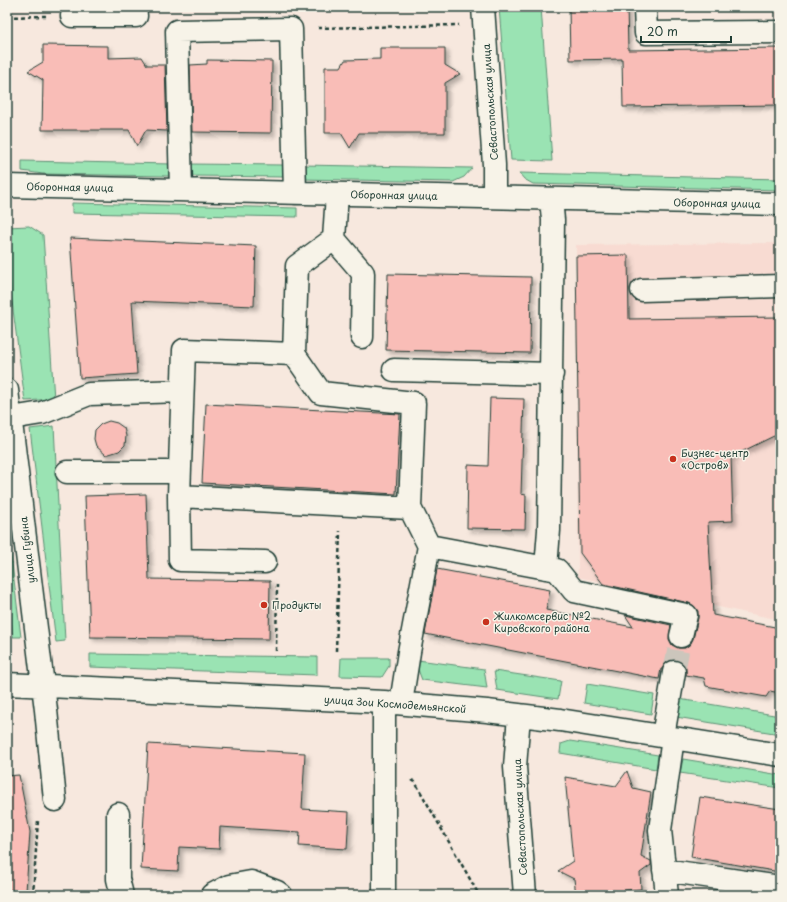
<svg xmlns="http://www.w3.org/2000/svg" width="787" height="902" font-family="'Playpen Sans',sans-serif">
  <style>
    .built { fill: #f8dbd2 }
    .green { fill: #9ae3b3; stroke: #5c9074 }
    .building { fill: #f9bdb7; stroke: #1f3d34; filter: url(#shadow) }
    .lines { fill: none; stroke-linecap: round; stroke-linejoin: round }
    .minor-tunnel { stroke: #ccc6bc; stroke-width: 22; stroke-dasharray: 22 11; stroke-linecap: butt }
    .minor-casing { stroke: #1f3d34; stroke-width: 25 }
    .path { stroke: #1f3d34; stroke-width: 2.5; stroke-dasharray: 4 3; stroke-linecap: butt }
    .minor { stroke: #f7f3e8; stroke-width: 22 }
    .poi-dot { fill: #c8321e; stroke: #f7f3e8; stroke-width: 1.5 }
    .labels { text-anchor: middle; stroke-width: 3; stroke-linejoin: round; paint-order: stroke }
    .street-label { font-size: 10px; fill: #1f3d34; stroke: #f7f3e8 }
    .poi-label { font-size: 10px; fill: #1f3d34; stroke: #f7f3e8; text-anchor: start }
  </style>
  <defs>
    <filter id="shadow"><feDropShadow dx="3.5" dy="3.5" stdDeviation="2" flood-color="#0004"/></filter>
  </defs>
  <rect width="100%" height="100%" fill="#f7e8de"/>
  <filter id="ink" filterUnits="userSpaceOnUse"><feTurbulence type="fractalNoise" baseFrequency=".025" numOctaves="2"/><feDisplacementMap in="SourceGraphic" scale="8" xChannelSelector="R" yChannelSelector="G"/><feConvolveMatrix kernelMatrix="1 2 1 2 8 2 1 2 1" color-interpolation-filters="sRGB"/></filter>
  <g filter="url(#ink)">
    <path class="built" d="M 780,243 L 780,620 L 578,577 L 576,245 Z"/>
    <path class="green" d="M 499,7 L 541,7 L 552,161 L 511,160 Z
      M 22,161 L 172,164 L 171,176 L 43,174 L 22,171 Z
      M 189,164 L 284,165 L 284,177 L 189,176 Z
      M 302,165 L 472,168 L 464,177 L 453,182 L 302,179 Z
      M 519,173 L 780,179 L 780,190 L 533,184 L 524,179 Z
      M 72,203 L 297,208 L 297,217 L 72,213 Z
      M 29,226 L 43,235 L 54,399 L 25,401 L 7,264 L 7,227 Z
      M 54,426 L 65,641 L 56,642 L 30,429 Z
      M 7,523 L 21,637 L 13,637 L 7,584 Z
      M 90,654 L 317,657 L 317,675 L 90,667 Z
      M 341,658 L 389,658 L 389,666 L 382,677 L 340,676 Z
      M 418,660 L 484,669 L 487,688 L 422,680 L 417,667 Z
      M 494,671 L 561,681 L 558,699 L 497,690 Z
      M 587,684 L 654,695 L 651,714 L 584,703 Z
      M 679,699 L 780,716 L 780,734 L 676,717 Z
      M 570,741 L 658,755 L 656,769 L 560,753 L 561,744 Z
      M 683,759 L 780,775 L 780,788 L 680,773 Z"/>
    <path class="building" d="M 569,7 L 627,7 L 628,50 L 780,48 L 780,105 L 623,107 L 622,59 L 570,60 Z
      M 43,45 L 108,46 L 108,58 L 142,57 L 147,65 L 165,65 L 167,131 L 146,130 L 137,146 L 129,130 L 42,130 L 43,80 L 28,71 L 43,62 Z
      M 380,48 L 445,48 L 445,65 L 460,74 L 445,83 L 445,133 L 359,133 L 350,148 L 341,133 L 325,133 L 325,67 L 341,67 L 345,60 L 380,59 Z
      M 207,60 L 272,61 L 271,133 L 192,132 L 190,65 L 207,64 Z
      M 70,238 L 256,246 L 254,306 L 132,301 L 137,374 L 80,378 Z
      M 628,255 L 629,319 L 780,317 L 780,433 L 731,457 L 733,521 L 708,522 L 713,615 L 780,628 L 780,693 L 770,691 L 766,697 L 706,686 L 704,678 L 686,675 L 686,667 L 682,662 L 676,660 L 669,660 L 665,664 L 662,669 L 661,669 L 659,679 L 425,634 L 437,569 L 550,590 L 546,610 L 633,627 L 625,615 L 671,625 L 669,639 L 672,645 L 678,648 L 685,648 L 690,644 L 693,639 L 698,618 L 698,611 L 694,606 L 689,603 L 603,584 L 580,553 L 576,256 Z
      M 388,274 L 531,277 L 530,353 L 386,350 Z
      M 490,398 L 524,399 L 521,494 L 526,495 L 525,529 L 467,528 L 468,465 L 488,466 Z
      M 206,404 L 400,414 L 396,494 L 202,483 Z
      M 109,421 L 117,423 L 124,428 L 126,436 L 125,445 L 119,451 L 106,455 L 96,446 L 94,439 L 95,430 L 101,424 Z
      M 146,494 L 149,579 L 270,581 L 269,639 L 90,637 L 85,496 Z
      M 148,744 L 305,753 L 302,809 L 349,812 L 347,849 L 299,846 L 300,832 L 220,827 L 219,849 L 179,847 L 178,871 L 141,869 Z
      M 627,771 L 633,788 L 651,792 L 641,856 L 651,861 L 651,865 L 640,873 L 641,889 L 576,895 L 574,879 L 558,871 L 573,861 L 565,777 L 616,786 Z
      M 19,775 L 30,832 L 26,891 L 7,890 L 7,776 Z
      M 700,797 L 780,809 L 780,872 L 691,857 Z"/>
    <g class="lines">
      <path class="minor-tunnel" d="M 674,672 L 681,636"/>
      <defs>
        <path id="minor" d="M 483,7 L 494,165 L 494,197
          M 645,7 L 646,33 L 780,32
          M 72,16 L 136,16 L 135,7
          M 7,186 L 780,204
          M 181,190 L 177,31 L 291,29 L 295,193
          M 337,194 L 334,239 L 297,266 L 294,354 L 321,393 L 414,403 L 410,508 L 429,546 L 409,652 L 401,703
          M 334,239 L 363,273 L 362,337
          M 642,290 L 780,286
          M 294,354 L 184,350 L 179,496 L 410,508
          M 394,370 L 552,374
          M 7,390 L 46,710 L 55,800
          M 11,418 L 42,413 L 89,394 L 182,391
          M 67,472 L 179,472
          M 179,496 L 180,560 L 265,562
          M 429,546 L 557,570 L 574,591 L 686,615 L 681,636
          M 546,568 L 549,530 L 553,220 L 551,199
          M 7,684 L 384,702 L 487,711 L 560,720 L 780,755
          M 384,702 L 384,895
          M 519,715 L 515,767 L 525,895
          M 663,736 L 674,672
          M 118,814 L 118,879 L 122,895
          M 664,870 L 780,887
          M 212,895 L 229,886 L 251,882 L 277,892 L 281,895
          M 667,895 L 660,830 L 673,738"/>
      </defs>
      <use href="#minor" class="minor-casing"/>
      <path class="path" d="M 7,17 L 46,16
        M 318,28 L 459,25
        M 276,651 L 277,585
        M 336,651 L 340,531
        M 412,780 L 415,782 L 479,895
        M 33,895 L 38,820"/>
      <use href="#minor" class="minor"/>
    </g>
  </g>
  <g class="poi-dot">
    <circle cx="673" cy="459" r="4"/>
    <circle cx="264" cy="605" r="4"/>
    <circle cx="486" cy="622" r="4"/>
  </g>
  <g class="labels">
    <g class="street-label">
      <text transform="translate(490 102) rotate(-94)" y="4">Севастопольская улица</text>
      <text transform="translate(70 187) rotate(1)" y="4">Оборонная улица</text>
      <text transform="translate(394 195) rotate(1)" y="4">Оборонная улица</text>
      <text transform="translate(717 203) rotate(1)" y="4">Оборонная улица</text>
      <text transform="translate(27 550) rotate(-97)" y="4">улица Губина</text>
      <text transform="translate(395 704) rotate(4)" y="4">улица Зои Космодемьянской</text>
      <text transform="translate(520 817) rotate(-93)" y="4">Севастопольская улица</text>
    </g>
    <g class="poi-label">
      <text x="681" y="457">Бизнес-центр<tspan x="681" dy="12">«Остров»</tspan></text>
      <text x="272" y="609">Продукты</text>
      <text x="494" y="620">Жилкомсервис №2<tspan x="494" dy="12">Кировского района</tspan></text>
    </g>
  </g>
  <rect width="787" height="902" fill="none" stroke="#f7f3e8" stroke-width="24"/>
  <rect x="12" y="12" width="763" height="878" fill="none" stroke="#1f3d34" stroke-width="1.5" filter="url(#ink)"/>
  <path d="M641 36v6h90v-6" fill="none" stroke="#1f3d34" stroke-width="2"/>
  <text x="647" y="36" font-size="12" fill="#1f3d34" stroke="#f7f3e8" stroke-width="3" paint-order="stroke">20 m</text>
</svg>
